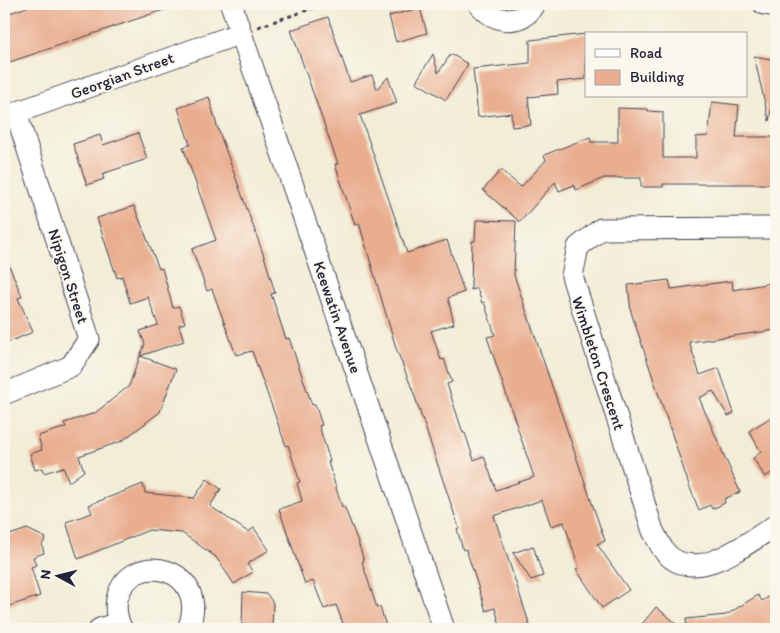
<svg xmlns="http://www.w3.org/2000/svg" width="780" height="633" font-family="Itim,sans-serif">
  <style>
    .building { fill: #e9ae90 }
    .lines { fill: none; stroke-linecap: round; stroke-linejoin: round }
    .street-casing { stroke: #414052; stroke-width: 23 }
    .path { stroke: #414052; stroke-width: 3; stroke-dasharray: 4 4; stroke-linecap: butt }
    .street { stroke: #fff; stroke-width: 21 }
    .labels { text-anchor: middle; stroke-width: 4; stroke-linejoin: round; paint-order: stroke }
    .street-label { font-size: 16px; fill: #22223b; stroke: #fbf7ec }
  </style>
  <rect width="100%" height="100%" fill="#fbf7ec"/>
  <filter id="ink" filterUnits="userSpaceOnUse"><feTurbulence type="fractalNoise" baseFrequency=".02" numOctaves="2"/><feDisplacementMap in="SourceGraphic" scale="10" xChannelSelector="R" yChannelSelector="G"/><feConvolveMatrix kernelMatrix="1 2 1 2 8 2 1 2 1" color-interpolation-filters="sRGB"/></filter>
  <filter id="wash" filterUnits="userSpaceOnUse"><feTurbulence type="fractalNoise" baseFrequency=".0096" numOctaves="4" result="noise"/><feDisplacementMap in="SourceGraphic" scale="20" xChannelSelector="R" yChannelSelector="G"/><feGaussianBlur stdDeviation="1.12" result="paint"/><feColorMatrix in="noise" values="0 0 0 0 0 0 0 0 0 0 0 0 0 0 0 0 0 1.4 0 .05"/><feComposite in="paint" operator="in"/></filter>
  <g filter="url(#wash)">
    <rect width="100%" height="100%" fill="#f2edd7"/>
    <g id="blocks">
      <path class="building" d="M 30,4 L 174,4 L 175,6 L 4,64 L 4,15 L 30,6 Z
        M 420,8 L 427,33 L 396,42 L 389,16 Z
        M 328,17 L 350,82 L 372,75 L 377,89 L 388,77 L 397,103 L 360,115 L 407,253 L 447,240 L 464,292 L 448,298 L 454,324 L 431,331 L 441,360 L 444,359 L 452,382 L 447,384 L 463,433 L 465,433 L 474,460 L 484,456 L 496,490 L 534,477 L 487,337 L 495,335 L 484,302 L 482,303 L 477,288 L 471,290 L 472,241 L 475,241 L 476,220 L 516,221 L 514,275 L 605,541 L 597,544 L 629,590 L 602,608 L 576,569 L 579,568 L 564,522 L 551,526 L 542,500 L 494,516 L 531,629 L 501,629 L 495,608 L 486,611 L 466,549 L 463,550 L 457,529 L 459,528 L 414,394 L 396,348 L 359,223 L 355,225 L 335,164 L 338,164 L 291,30 Z
        M 586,34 L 586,79 L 557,82 L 558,94 L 528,97 L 531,125 L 512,127 L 511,113 L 478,117 L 473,69 L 530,63 L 530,40 Z
        M 433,54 L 438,73 L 451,54 L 468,64 L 446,100 L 416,82 Z
        M 754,56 L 776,60 L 776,84 L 769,121 Z
        M 209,97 L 217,126 L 265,259 L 275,293 L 271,294 L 286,339 L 289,338 L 312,405 L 315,404 L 322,425 L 319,426 L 330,461 L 328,462 L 342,507 L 344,506 L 357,539 L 364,561 L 362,562 L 377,608 L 380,607 L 387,629 L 345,629 L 336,605 L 324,609 L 313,581 L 305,584 L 279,509 L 302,501 L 297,483 L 300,482 L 288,445 L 286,446 L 252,351 L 236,355 L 212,289 L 207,291 L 192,249 L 216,240 L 183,147 L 190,145 L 178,108 Z
        M 712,102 L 739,105 L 736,137 L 776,137 L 776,184 L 663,184 L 663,187 L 641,187 L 641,178 L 604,178 L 576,190 L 574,185 L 559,191 L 555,182 L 520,222 L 483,190 L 501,170 L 521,187 L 546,160 L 544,155 L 590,137 L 591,142 L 618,142 L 618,108 L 648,109 L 648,111 L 663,112 L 663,158 L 696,158 L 696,137 L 708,136 Z
        M 138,133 L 147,159 L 102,174 L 104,179 L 87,185 L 73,144 L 100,135 L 103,145 Z
        M 134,206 L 159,269 L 162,268 L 173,308 L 179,306 L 185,323 L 179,325 L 184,341 L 140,356 L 145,344 L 140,331 L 158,325 L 148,297 L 130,303 L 122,276 L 117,278 L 97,218 Z
        M 4,253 L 22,297 L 18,298 L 33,332 L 4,344 Z
        M 669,280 L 671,289 L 732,281 L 733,290 L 776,282 L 776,330 L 689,342 L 700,375 L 719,368 L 734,413 L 728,416 L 713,391 L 699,398 L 740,492 L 724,499 L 725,503 L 712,509 L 710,505 L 699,510 L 690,488 L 631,312 L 628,285 Z
        M 140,356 L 176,369 L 160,412 L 122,441 L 79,456 L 84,471 L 69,482 L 63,467 L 44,473 L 42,468 L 35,470 L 30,454 L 42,450 L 38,436 L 66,427 L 64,423 L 95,413 L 129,386 Z
        M 776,414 L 776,477 L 773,472 L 765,477 L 753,458 L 761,452 L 749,431 Z
        M 207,479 L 221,489 L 210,506 L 248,532 L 254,528 L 269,550 L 247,564 L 253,572 L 234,584 L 216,557 L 182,533 L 149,530 L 78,559 L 66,522 L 92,513 L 89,505 L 143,484 L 145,493 L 194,498 Z
        M 27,529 L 46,538 L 42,545 L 44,553 L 33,557 L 36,565 L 31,567 L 40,596 L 9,606 L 4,589 L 4,537 Z
        M 533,546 L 543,576 L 531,580 L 513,553 Z
        M 243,592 L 267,594 L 273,603 L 272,628 L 242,626 Z
        M 776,592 L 776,629 L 687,629 L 686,619 L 726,615 L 758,595 L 762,601 Z
        M 656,607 L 683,629 L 638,629 Z"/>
    </g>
  </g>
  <g filter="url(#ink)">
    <use href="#blocks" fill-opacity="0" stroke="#414052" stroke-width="1"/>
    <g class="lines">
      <defs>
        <path id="street" d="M 231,4 L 444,629
          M 479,4 C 493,23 522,27 535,4
          M 764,4 L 776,6
          M 4,117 L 241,33
          M 776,228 L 601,229 L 578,247 L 572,276 L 653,531 C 657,538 660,546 665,552 C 695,587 748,542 776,525
          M 4,394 L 71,366 L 89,339 L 16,113
          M 100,629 L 118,623
          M 122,629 C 117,621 115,609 117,599 C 130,546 213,568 188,629"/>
      </defs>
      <use href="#street" class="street-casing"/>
      <path class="path" d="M 258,27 L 325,4"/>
      <use href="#street" class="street"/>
    </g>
  </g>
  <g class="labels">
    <g class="street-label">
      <text transform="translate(122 75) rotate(-20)" y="6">Georgian Street</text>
      <text transform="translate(69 276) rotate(72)" y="6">Nipigon Street</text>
      <text transform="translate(338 317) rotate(71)" y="6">Keewatin Avenue</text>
      <text transform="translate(599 363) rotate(72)" y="6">Wimbleton Crescent</text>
    </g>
  </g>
  <rect width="780" height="633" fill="none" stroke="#fbf7ec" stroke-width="20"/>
  <rect x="585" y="32" width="162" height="65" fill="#fbf7ec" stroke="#a4a2a5"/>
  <rect x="595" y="49" width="25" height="8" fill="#ffffff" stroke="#a4a2a5"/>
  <text x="630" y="58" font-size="15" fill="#22223b">Road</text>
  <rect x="595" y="70" width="25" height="15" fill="#e9ae90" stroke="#a4a2a5"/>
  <text x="630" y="82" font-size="15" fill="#22223b">Building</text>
  <g transform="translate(58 576) rotate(277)" stroke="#fbf7ec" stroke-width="4" paint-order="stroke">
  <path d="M0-4L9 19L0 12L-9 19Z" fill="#22223b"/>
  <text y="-8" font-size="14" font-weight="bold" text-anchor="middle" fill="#22223b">N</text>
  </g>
</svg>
